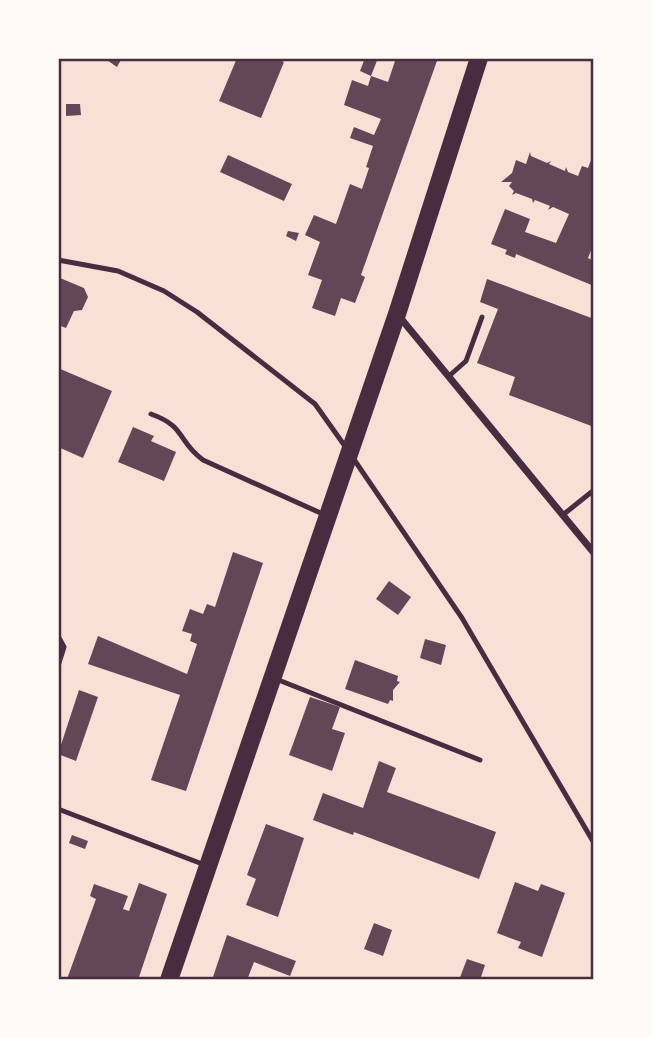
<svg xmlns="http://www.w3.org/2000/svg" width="652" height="1038" font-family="'Fira Sans Condensed',sans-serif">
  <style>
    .building { fill: #644757 }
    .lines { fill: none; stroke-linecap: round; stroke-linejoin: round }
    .service { stroke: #4a2c40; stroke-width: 5 }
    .minor { stroke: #4a2c40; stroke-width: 7 }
    .primary { stroke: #4a2c40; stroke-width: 18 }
    .neatline { fill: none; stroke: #4a2c40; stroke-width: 2.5 }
  </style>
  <rect width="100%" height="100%" fill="#f7e1d7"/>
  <path class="building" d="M 104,58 L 122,58 L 117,67 Z
    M 237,58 L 275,58 L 284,62 L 261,118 L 219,101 Z
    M 365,58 L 378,58 L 371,76 L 388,82 L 395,61 L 392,58 L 438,58 L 361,275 L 365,277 L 355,303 L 341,298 L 335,316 L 312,308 L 322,280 L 308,275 L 320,242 L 305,235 L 314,215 L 336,224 L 350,184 L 362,189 L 369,168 L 366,167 L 373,146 L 350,138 L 354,127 L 374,135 L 381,119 L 344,105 L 352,80 L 368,86 L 371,76 L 360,71 Z
    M 66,104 L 80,104 L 81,115 L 66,116 Z
    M 530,152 L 531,156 L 547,163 L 551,161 L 549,164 L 565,171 L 566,167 L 568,172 L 578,176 L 582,166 L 588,168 L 594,152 L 594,243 L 588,258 L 594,261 L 594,286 L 516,254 L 515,258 L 505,254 L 507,250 L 491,244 L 505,209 L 530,219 L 525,232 L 556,243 L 569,214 L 553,207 L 548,210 L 550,206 L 535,200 L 533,203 L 532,199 L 516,193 L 512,195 L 514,191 L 509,186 L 512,182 L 501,182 L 512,173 L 516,160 L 526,164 Z
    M 228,155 L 292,184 L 284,201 L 220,172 Z
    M 288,231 L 299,233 L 296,241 L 286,236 Z
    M 60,278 L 84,288 L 88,297 L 82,310 L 74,311 L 66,328 L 58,325 Z
    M 487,279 L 594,319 L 594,427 L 509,395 L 515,377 L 477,363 L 498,309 L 480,302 Z
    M 58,368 L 112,391 L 83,458 L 58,447 Z
    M 133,427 L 154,436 L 151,441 L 176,452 L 164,481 L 118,462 Z
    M 233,552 L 263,563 L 186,791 L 151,780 L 180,695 L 88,664 L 98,636 L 187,674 L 197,644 L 190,641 L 192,634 L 182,631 L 190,609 L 203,614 L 207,604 L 215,607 Z
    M 389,581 L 411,597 L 398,615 L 376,599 Z
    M 425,639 L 446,645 L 441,665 L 420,658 Z
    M 355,660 L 398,676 L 397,681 L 400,682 L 393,690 L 393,701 L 390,700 L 388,704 L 345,689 Z
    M 79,690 L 98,697 L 76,761 L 58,754 Z
    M 310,697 L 340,707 L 332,729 L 345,733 L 332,771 L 289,755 Z
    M 379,761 L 396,768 L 387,792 L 496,832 L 479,879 L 354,832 L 353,835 L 313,820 L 323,793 L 363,808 Z
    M 266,824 L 304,838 L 278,917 L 246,905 L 256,879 L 247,875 Z
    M 72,835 L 88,841 L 85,849 L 69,843 Z
    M 515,882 L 538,891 L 541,884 L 565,893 L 542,957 L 518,948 L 521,942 L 497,933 Z
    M 139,883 L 167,894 L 138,980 L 58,980 L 58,976 L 67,979 L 96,899 L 90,896 L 94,884 L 128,896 L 123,909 L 129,911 Z
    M 374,923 L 392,930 L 383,956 L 364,949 Z
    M 227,935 L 296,961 L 290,976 L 254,962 L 247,980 L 212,980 Z
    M 467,959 L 485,965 L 480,980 L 459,980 Z"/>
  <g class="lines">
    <path class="service" d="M 58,260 L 118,271 L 164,291 L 197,312 L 315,404 L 347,449
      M 449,376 L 466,361 L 482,317
      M 151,414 C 187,427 176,440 203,460 L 325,515
      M 353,458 L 462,618 L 594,843
      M 564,514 L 594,490
      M 58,636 L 64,647 L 58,666
      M 276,679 L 480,760
      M 58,809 L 205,865"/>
    <path class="minor" d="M 398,315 L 594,553"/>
    <path class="primary" d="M 169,980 L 397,314 L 479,58"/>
  </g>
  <rect width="652" height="1038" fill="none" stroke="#fffaf5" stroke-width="119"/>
  <rect x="60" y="60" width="532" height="918" class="neatline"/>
</svg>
